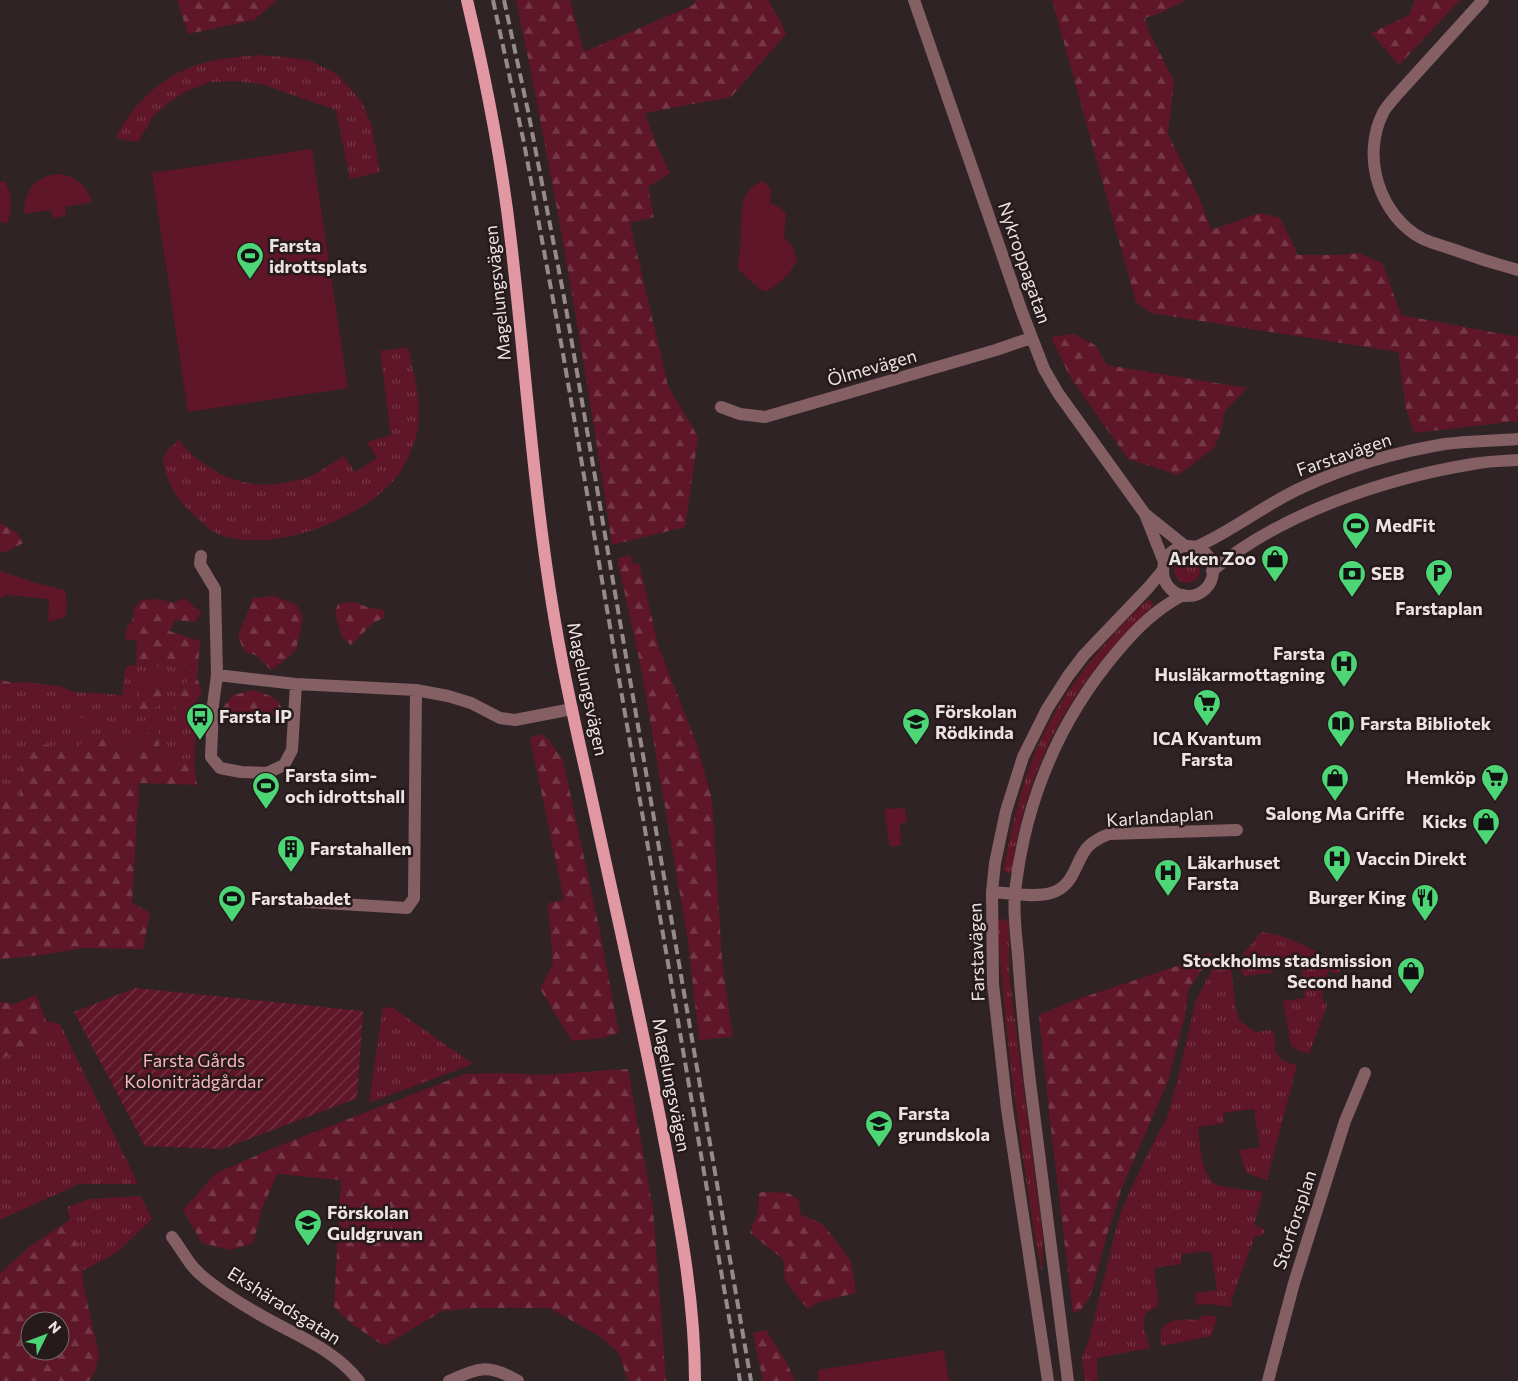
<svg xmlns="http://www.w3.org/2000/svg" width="1518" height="1381" font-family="Commissioner,sans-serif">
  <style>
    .grass { fill: url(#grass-tufts) }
    .forest { fill: url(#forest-firs); fill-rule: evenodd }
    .park { fill: #5e1628 }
    .garden { fill: url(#garden-furrows) }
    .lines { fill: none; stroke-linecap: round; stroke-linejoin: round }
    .minor { stroke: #846064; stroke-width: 12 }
    .major { stroke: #e298a2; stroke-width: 12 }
    .rail { stroke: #958a8c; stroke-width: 4; stroke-dasharray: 10 5; stroke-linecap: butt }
    .labels { text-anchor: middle; stroke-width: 5; stroke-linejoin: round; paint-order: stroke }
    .poi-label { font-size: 18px; font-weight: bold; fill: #ece3e4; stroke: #261a1b; text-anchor: start }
    .street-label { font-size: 18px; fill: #ece3e4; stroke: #261a1b }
    .park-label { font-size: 18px; fill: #fbb5be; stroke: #261a1b }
  </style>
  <defs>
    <pattern id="grass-tufts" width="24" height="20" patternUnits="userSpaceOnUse" patternTransform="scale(1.25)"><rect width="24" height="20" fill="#5e1628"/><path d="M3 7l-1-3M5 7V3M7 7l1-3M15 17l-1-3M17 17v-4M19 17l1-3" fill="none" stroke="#753847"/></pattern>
    <pattern id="forest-firs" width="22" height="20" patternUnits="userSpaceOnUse" patternTransform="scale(1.25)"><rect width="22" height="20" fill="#5e1628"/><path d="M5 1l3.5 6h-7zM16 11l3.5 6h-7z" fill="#753847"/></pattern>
    <pattern id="garden-furrows" width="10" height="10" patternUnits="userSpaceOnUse" patternTransform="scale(1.25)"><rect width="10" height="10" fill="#5e1628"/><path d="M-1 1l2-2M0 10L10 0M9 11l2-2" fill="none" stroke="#753847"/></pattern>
  </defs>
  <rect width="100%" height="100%" fill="#302325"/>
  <path class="grass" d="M 258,55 L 286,57 L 311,61 L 337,74 L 361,101 L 371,123 L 380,172 L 350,179 L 336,110 L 261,84 L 235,81 L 210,82 L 185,92 L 167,104 L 154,115 L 138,142 L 116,138 C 132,104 162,76 197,65 C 217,58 238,57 258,55 Z
    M 408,347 C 414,376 424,408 416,437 C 412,450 406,464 398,475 C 365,518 280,551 227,537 C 211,533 201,522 190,511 C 176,498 164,478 163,458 L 168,450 L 179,440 C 206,474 249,493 292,481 C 298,480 305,479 311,476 C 322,470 333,463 344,456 L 355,472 L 377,458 L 367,442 L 391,435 L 380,351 Z
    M1174 570a13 13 0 1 1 26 0a13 13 0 1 1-26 0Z
    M 1148,599 L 1154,605 C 1133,625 1113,646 1095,669 C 1050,726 1020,800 1012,871 L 1009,874 L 1003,870 C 1013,824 1022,777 1043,735 C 1068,683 1107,639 1148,599 Z
    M 151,661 L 168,662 L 179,668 L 187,664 L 198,668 L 197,678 L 189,680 L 174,709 L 190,711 L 196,722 L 194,764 L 172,764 L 160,755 L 158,729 L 149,731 L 128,751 L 120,748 L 70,751 L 36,742 L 21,759 L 19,803 L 0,799 L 0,699 L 7,701 L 15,695 L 15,683 L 25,682 L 59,686 L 75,692 L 123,695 L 124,676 L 127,665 L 136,666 Z
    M 1002,918 L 1009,923 L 1009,974 L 1043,1238 L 1042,1272 C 1034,1236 1029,1200 1024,1164 C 1012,1084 1003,1003 997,922 Z
    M 1261,932 C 1290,936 1314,950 1339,964 L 1341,967 L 1338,974 L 1328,971 L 1321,997 L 1327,1005 L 1309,1054 L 1294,1049 L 1291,1045 L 1283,1001 L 1305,998 L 1300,960 L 1272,963 L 1272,973 L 1244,976 L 1238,961 Z
    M 1225,954 L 1230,960 L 1236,1010 L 1240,1021 L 1256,1032 L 1272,1030 L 1275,1036 L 1275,1052 L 1283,1061 L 1297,1065 L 1267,1180 L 1246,1173 L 1239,1150 L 1260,1147 L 1254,1109 L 1223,1113 L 1224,1123 L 1198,1127 C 1200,1142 1201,1178 1217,1185 C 1223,1188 1254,1190 1263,1192 L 1254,1225 L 1265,1230 L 1262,1236 L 1255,1236 L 1231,1301 L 1231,1307 L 1208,1304 L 1196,1305 L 1195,1293 L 1217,1290 L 1211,1251 L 1182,1254 L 1181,1264 L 1154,1268 L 1159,1305 L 1146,1313 L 1143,1325 L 1150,1348 L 1097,1358 L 1097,1381 L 1085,1381 L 1082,1358 L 1089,1340 L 1114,1237 L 1122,1209 L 1149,1151 L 1167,1118 L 1177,1082 L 1196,1000 L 1220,955 Z
    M 383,1007 L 393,1008 L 473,1064 L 369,1103 Z
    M 46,1021 L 60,1024 L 138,1184 L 79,1184 L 0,1220 L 0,1059 L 42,1040 Z
    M 141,1196 L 152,1219 L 116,1253 L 82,1271 L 67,1207 L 90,1199 Z
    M 1203,1315 L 1217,1317 L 1211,1336 L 1162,1346 C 1154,1319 1179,1318 1198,1320 Z"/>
  <path class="forest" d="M 177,0 L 277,0 L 254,20 L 188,34 Z
    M 516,0 L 570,0 L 584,52 L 693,5 L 696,0 L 768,0 L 779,18 L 786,34 L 731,97 L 645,113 L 656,144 L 670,173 L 648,187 L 654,217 L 630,223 L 668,386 L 698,437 L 685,527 L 612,545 C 585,362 554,180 516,0 Z
    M 1052,0 L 1186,0 L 1160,13 L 1145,18 L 1149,32 L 1174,81 L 1168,134 L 1199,197 L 1211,230 L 1259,213 L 1280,218 L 1298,255 L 1339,255 L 1359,253 L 1383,264 L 1401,315 L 1518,337 L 1518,421 L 1414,433 L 1406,409 L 1398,352 L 1150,313 L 1136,302 Z
    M 1415,0 L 1460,0 L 1399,65 L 1371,33 L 1409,15 Z
    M 1074,334 L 1095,345 L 1107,365 L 1247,388 L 1225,411 L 1220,435 L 1214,448 L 1178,475 L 1128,459 L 1070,377 L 1051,337 Z
    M 0,523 L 16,532 L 23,543 L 6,552 L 0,552 Z
    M 630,555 L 633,564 L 639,563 L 659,648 L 696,742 L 712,799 L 722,961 L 733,1037 L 699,1040 L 688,941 L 641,668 L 617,558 Z
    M 274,596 L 297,605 L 303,619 L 296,649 L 285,660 L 271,670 L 257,656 L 244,651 L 238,636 L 253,598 Z
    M 185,598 L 196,609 L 202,611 L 195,622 L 175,620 L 169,631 L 200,641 L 198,668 L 187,664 L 179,668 L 168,662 L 160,668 L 151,661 L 136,666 L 137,641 L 125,639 L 127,626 L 132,622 L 134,608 L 141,600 L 159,599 L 174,603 Z
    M 354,602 L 367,607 L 384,610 L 385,618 L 374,622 L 351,645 L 342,637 L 335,613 L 338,604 Z
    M 164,674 L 166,682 L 163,703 L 145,714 L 137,711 L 140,688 Z
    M 197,678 L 202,692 L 190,711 L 174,709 C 176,692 179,683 197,678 Z
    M 0,680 L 15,683 L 15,695 L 7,701 L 0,699 Z
    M 254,690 C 273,697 279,697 285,717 L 277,717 L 266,711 L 252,726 L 239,713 L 230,721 L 221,710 L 233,695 Z
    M 158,729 L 160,755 L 172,764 L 194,764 L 197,785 L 139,783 L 132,903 L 150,913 L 143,949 L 81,948 L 42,955 L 0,959 L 0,799 L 19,803 L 21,759 L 36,742 L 70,751 L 91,736 L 116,740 L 120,748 L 128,751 L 149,731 Z
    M 540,734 L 548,739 L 563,760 L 599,927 L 619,1033 L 602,1038 L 572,1041 L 540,989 L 553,964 L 548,903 L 564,900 L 530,738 Z
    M 1206,954 L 1212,954 L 1188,990 L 1185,1016 L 1168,1081 L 1122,1187 L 1108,1231 L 1094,1285 L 1088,1300 L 1080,1311 L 1073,1313 L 1049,1112 L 1039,1015 L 1075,1000 L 1186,963 Z
    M 36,995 L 46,1021 L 42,1040 L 0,1059 L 0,1002 L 14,1004 Z
    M 628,1069 L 653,1209 L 666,1381 L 628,1381 L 619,1353 L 598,1335 L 549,1308 L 473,1308 L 442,1311 L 384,1346 L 353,1325 L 334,1307 L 341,1180 L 277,1174 L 262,1209 L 253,1243 L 231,1250 L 202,1243 L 183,1210 L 216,1173 L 276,1147 L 465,1074 L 504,1073 L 540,1075 Z
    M 759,1192 L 788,1193 L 798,1199 L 801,1215 L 823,1224 L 851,1261 L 856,1293 L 819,1302 L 809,1309 L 802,1302 L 785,1281 L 783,1259 L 750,1233 L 758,1211 Z
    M 71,1219 L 81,1264 L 84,1288 L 99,1355 L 95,1372 L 89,1381 L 0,1381 L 0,1273 L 28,1248 ZM 30,1321 L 60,1321 L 60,1351 L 30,1351 Z
    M 766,1330 L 787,1363 L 795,1381 L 763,1381 L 753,1333 Z"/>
  <path class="park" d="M 312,149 L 348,388 L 188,412 L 152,173 Z
    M 58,174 C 75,176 88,185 92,202 L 65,207 L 66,216 L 53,218 L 51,210 L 24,214 C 25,190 34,177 58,174 Z
    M 4,180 C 12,195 13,208 7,224 L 0,221 L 0,183 Z
    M 764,181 L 771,190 L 770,203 L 781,208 L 786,214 L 784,237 L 793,247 L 797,260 C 790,275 780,284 765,292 L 755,285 L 738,269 C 739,256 741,243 741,229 C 742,210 740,188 764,181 Z
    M 0,571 L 36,583 L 65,590 L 67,605 L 65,617 L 48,622 L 49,599 L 7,595 L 0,598 Z
    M 70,718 L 101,718 L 102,728 L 70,728 Z
    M 905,808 L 907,823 L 900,823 L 901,845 L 890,847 L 884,809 Z
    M 944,1350 L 949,1381 L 818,1381 L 818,1370 Z"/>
  <path class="garden" d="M 135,988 L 363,1011 L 357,1098 L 222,1149 L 145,1146 L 74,1012 Z"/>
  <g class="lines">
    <path class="minor" d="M 914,0 L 1022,312 L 1044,369 L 1058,393 L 1145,514 L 1164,562
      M 1483,0 L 1395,97 C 1391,102 1386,107 1383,113 C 1361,156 1379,216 1423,239 C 1432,243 1443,246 1452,249 C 1474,257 1496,264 1518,270
      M 721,407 L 740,414 L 765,417 L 996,350 L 1031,338
      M 1145,514 L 1185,546
      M1163 571a25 25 0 1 1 50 0a25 25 0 1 1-50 0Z
      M 1196,547 C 1233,531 1265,504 1303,487 C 1348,466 1396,452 1445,444 C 1469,441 1494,441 1518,439
      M 201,556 L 200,564 L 215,589 L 217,675
      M 1212,571 C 1279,514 1386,478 1473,464 C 1488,461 1503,461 1518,460
      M 296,684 L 292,750 L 284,765 L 267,773 L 241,772 L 220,768 L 211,757 L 213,705 L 217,675 L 296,684 L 416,690 L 448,696 L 471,703 L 500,718 L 515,720 L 572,709
      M 992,892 C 1009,893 1035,898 1051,893 C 1072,887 1074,868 1084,852 C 1089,843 1099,838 1109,834 L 1237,830
      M 276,900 L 407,908 L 414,898 L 416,690
      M 172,1237 C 180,1247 186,1259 194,1268 C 206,1282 241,1304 257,1313 C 292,1334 334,1348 359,1381
      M 449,1381 C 479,1368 488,1363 518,1381
      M 1048,1381 L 1007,1109 L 993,984 L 992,892 L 995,863 L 1006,811 L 1023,757 L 1047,709 L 1068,676 L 1084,655 L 1148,588 L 1163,570
      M 1068,1381 C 1055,1281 1043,1182 1030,1082 C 1025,1040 1021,998 1018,955 C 1016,935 1013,912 1015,892 C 1025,802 1058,722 1116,653 C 1136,629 1155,610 1183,595
      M 1268,1381 L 1294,1283 L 1345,1121 L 1365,1073"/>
    <path class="major" d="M 467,0 C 486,80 502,161 511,242 C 527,380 535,519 561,655 C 569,699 579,742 589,786 C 613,898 639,1010 661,1123 C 677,1208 695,1294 695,1381"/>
    <path class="rail" d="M 493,0 L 524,143 L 562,348 L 740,1381
      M 504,0 L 528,111 L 564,297 L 751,1381"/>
  </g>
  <defs>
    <symbol id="stadium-pin" viewBox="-11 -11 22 30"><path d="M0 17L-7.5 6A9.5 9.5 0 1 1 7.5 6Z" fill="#4dd676" stroke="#261a1b"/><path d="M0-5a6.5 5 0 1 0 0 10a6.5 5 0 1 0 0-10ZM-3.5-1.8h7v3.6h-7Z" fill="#111"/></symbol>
    <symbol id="shop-pin" viewBox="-11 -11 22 30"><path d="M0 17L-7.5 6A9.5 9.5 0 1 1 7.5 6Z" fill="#4dd676" stroke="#261a1b"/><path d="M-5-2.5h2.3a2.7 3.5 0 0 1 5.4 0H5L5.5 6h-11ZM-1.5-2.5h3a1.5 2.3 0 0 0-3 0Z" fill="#111"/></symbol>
    <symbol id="parking-pin" viewBox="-11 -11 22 30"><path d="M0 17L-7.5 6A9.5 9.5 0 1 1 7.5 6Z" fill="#4dd676" stroke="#261a1b"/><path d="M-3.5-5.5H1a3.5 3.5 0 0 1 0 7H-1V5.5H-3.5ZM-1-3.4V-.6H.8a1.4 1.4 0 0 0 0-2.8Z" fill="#111"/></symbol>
    <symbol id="bank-pin" viewBox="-11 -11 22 30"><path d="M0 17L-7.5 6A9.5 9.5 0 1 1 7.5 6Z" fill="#4dd676" stroke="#261a1b"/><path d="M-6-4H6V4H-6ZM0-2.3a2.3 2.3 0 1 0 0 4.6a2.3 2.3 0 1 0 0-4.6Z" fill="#111"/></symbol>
    <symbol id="hospital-pin" viewBox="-11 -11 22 30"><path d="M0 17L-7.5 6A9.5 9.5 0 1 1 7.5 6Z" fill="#4dd676" stroke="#261a1b"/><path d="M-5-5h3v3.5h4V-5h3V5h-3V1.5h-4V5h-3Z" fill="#111"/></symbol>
    <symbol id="supermarket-pin" viewBox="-11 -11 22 30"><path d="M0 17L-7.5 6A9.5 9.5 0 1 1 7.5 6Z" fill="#4dd676" stroke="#261a1b"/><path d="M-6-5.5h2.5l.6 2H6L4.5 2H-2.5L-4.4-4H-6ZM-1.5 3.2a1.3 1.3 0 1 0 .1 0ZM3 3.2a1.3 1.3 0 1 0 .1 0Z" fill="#111"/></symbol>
    <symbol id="bus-pin" viewBox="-11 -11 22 30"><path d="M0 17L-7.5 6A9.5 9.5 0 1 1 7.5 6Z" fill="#4dd676" stroke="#261a1b"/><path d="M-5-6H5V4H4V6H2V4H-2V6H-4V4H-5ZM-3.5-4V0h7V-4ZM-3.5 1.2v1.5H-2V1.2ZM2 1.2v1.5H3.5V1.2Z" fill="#111"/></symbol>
    <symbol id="school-pin" viewBox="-11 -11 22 30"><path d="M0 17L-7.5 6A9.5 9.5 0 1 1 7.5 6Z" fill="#4dd676" stroke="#261a1b"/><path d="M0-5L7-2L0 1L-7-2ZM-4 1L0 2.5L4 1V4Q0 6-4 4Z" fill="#111"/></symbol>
    <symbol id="library-pin" viewBox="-11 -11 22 30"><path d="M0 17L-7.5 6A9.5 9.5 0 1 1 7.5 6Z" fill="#4dd676" stroke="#261a1b"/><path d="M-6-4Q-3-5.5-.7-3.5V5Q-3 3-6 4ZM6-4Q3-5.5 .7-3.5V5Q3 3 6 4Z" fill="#111"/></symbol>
    <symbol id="building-pin" viewBox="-11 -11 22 30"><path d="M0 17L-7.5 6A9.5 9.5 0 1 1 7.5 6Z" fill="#4dd676" stroke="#261a1b"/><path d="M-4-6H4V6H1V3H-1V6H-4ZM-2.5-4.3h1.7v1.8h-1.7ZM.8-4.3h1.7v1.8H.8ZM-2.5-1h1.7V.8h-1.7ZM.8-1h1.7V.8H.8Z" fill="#111"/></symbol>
    <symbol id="restaurant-pin" viewBox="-11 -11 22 30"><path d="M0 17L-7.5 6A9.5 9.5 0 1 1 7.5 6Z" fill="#4dd676" stroke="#261a1b"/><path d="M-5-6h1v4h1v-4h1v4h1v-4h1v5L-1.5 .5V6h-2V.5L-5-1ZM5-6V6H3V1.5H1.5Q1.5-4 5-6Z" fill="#111"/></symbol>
  </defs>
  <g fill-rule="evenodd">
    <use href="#stadium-pin" x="234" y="240" width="32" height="43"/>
    <use href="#stadium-pin" x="1340" y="510" width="32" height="43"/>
    <use href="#shop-pin" x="1259" y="543" width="32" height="43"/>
    <use href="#parking-pin" x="1423" y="557" width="32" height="43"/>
    <use href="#bank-pin" x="1336" y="558" width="32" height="43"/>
    <use href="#hospital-pin" x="1328" y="648" width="32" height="43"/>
    <use href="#supermarket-pin" x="1191" y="687" width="32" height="43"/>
    <use href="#bus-pin" x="184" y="701" width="32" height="43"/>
    <use href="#school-pin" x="900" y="706" width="32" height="43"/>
    <use href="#library-pin" x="1325" y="708" width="32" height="43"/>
    <use href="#shop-pin" x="1319" y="762" width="32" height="43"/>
    <use href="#supermarket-pin" x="1479" y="762" width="32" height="43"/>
    <use href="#stadium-pin" x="250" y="770" width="32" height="43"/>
    <use href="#shop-pin" x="1470" y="806" width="32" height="43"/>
    <use href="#building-pin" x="275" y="833" width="32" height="43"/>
    <use href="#hospital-pin" x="1321" y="843" width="32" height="43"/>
    <use href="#hospital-pin" x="1152" y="857" width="32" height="43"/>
    <use href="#restaurant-pin" x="1409" y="882" width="32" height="43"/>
    <use href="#stadium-pin" x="216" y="883" width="32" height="43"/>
    <use href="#shop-pin" x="1395" y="955" width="32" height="43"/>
    <use href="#school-pin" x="863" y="1108" width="32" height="43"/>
    <use href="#school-pin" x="292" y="1207" width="32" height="43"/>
  </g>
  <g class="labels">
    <g class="poi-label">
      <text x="269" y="252">Farsta<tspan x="269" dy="21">idrottsplats</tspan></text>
      <text x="1375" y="532">MedFit</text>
      <text x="1256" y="565" text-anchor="end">Arken Zoo</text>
      <text x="1371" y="580">SEB</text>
      <text x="1439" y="615" text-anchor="middle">Farstaplan</text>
      <text x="1325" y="660" text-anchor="end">Farsta<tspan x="1325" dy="21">Husläkarmottagning</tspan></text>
      <text x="935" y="718">Förskolan<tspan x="935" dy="21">Rödkinda</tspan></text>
      <text x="219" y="723">Farsta IP</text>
      <text x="1360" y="730">Farsta Bibliotek</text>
      <text x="1207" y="745" text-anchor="middle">ICA Kvantum<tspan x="1207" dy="21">Farsta</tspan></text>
      <text x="285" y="782">Farsta sim-<tspan x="285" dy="21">och idrottshall</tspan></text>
      <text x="1476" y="784" text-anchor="end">Hemköp</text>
      <text x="1335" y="820" text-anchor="middle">Salong Ma Griffe</text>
      <text x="1467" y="828" text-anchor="end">Kicks</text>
      <text x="310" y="855">Farstahallen</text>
      <text x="1356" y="865">Vaccin Direkt</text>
      <text x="1187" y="869">Läkarhuset<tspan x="1187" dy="21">Farsta</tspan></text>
      <text x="1406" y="904" text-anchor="end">Burger King</text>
      <text x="251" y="905">Farstabadet</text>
      <text x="1392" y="967" text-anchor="end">Stockholms stadsmission<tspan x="1392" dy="21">Second hand</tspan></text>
      <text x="898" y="1120">Farsta<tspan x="898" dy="21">grundskola</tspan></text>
      <text x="327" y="1219">Förskolan<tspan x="327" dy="21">Guldgruvan</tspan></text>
    </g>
    <g class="street-label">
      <text transform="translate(1024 263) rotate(71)" y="6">Nykroppagatan</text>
      <text transform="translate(498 293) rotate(-96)" y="6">Magelungsvägen</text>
      <text transform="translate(872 368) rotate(-16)" y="6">Ölmevägen</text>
      <text transform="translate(1344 455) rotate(-19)" y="6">Farstavägen</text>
      <text transform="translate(587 689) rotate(78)" y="6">Magelungsvägen</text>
      <text transform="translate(1160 817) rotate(-4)" y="6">Karlandaplan</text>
      <text transform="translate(977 952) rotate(-92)" y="6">Farstavägen</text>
      <text transform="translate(671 1085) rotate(79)" y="6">Magelungsvägen</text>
      <text transform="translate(1295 1220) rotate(-72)" y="6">Storforsplan</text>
      <text transform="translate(284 1306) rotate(32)" y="6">Ekshäradsgatan</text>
    </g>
    <g class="park-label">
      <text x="194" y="1067">Farsta Gårds<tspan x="194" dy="21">Koloniträdgårdar</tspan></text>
    </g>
  </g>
  <g transform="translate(45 1336) rotate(48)"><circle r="24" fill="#261a1b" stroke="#756a6b"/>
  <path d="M0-4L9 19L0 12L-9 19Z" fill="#4dd676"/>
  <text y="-8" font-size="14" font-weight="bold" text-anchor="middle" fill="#ece3e4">N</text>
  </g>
</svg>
